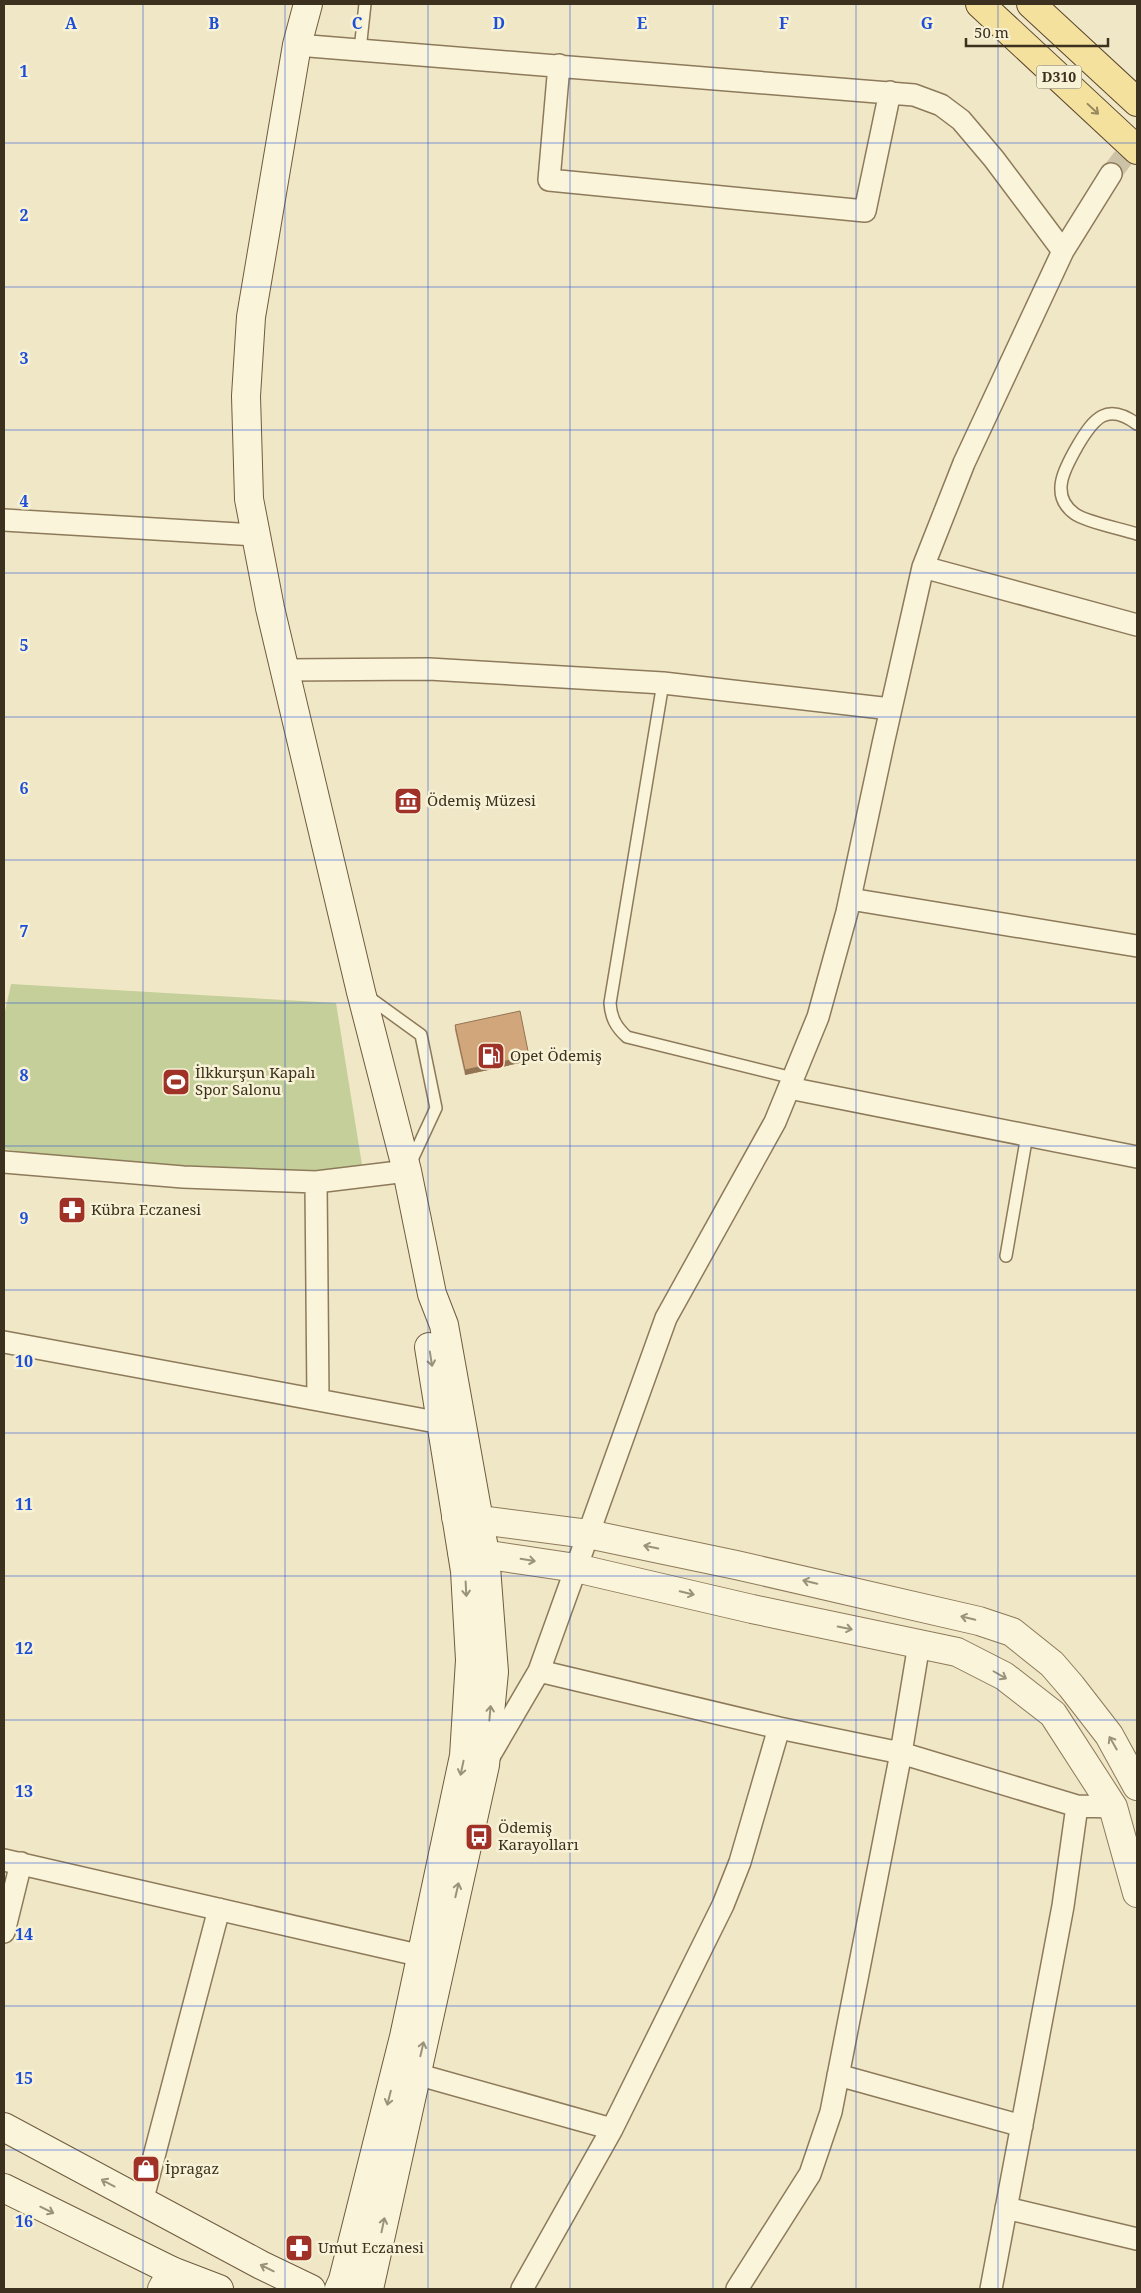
<svg xmlns="http://www.w3.org/2000/svg" width="1141" height="2293" font-family="'Noto Serif',serif">
  <style>
    .green { fill: #c4cf99 }
    .lines { fill: none; stroke-linecap: round; stroke-linejoin: round }
    .minor-tunnel { stroke: #ccc2a5; stroke-width: 21; stroke-dasharray: 21 11; stroke-linecap: butt }
    .service-casing { stroke: #8d7a5a; stroke-width: 14 }
    .minor-casing { stroke: #8d7a5a; stroke-width: 24 }
    .tertiary-casing { stroke: #8d7a5a; stroke-width: 30 }
    .secondary-casing { stroke: #6f5b3d; stroke-width: 30 }
    .primary-casing { stroke: #5b472f; stroke-width: 30 }
    .service { stroke: #faf4da; stroke-width: 11 }
    .minor { stroke: #faf4da; stroke-width: 21 }
    .tertiary { stroke: #faf4da; stroke-width: 28 }
    .secondary { stroke: #faf4da; stroke-width: 28 }
    .primary { stroke: #f4e19d; stroke-width: 28 }
    .wall { fill: #b38f69 }
    .shaded-wall { fill: #927455 }
    .building { fill: #d0a67a; stroke: #927455 }
    .oneway { stroke: #98885e }
    .oneway2 { stroke: #9b927c }
    .grid { fill: none; stroke: #1d4ed8; stroke-width: 1; stroke-opacity: 0.55 }
    .labels { text-anchor: middle; stroke-width: 5; stroke-linejoin: round; paint-order: stroke }
    .shield { fill: #f7f1d6; stroke: #746a56; stroke-width: 1 }
    .shield-label { font-size: 14px; font-weight: bold; fill: #3c301f }
    .poi-label { font-size: 15px; fill: #3c301f; stroke: #f7f1d6; text-anchor: start }
    .grid-label { font-size: 16px; text-anchor: middle; font-weight: bold; fill: #1d4ed8; stroke: #f7f1d6; stroke-width: 5; stroke-linejoin: round; paint-order: stroke }
  </style>
  <rect width="100%" height="100%" fill="#f0e7c6"/>
  <path class="green" d="M 11,984 L 336,1003 L 363,1171 L 159,1172 L 4,1149 L 4,1016 Z"/>
  <g class="lines">
    <path class="minor-tunnel" d="M 1111,174 L 1137,139"/>
    <defs>
      <path id="service" d="M 360,50 L 365,4
        M 1137,424 C 1107,402 1094,418 1078,445 C 1066,466 1048,495 1075,514 C 1086,522 1122,529 1137,534
        M 663,683 L 610,1003 C 611,1018 616,1027 627,1037 L 793,1078
        M 367,996 L 421,1035 L 436,1108 L 410,1164
        M 1006,1256 L 1027,1135"/>
      <path id="minor" d="M 297,45 L 914,95 L 941,105 L 961,120 L 994,159 L 1063,251
        M 559,65 L 549,180 L 865,211 L 890,92
        M 4,520 L 256,535
        M 923,567 L 1137,625
        M 284,670 L 429,669 L 663,683 L 891,709
        M 850,899 L 1137,946
        M 789,1088 L 1137,1157
        M 4,1162 L 183,1177 L 316,1182 L 407,1171
        M 4,1342 L 318,1400 L 316,1182
        M 318,1400 L 441,1423
        M 539,1671 L 779,1728 L 901,1753 L 1077,1806 L 1113,1807
        M 487,1760 L 539,1671 L 666,1318 L 775,1122 L 818,1017 L 847,912 L 883,744 L 923,567 L 964,463 L 1063,251 L 1111,174
        M 4,1860 L 422,1956
        M 4,1932 L 21,1863
        M 416,2074 L 612,2129
        M 838,2075 L 1022,2126
        M 142,2202 L 219,1909
        M 1006,2208 L 1137,2239
        M 522,2289 L 612,2129 L 723,1905 L 740,1862 L 779,1728
        M 737,2289 L 810,2174 L 831,2112 L 901,1753 L 919,1644
        M 991,2289 L 1063,1906 L 1077,1806"/>
      <path id="tertiary" d="M 456,1517 L 588,1534 L 736,1565 L 979,1621 L 1012,1632 L 1052,1664 L 1071,1686 L 1109,1735 L 1137,1786
        M 462,1551 L 576,1568 L 752,1609 L 957,1652 L 1004,1676 L 1053,1714 L 1113,1807 L 1137,1893
        M 162,2289 L 172,2271"/>
      <path id="secondary" d="M 308,4 L 297,45 L 251,317 L 246,396 L 249,499 L 270,608 L 361,992 L 407,1171 L 432,1294 L 444,1325 L 485,1554 L 494,1672 L 485,1765 L 369,2289
        M 4,2127 L 261,2265 L 311,2289
        M 4,2188 L 172,2271 L 219,2289
        M 339,2289 L 343,2280 L 404,2037 L 464,1756 L 470,1660 L 465,1571 L 429,1347"/>
      <path id="primary" d="M 980,4 L 1137,150
        M 1031,4 L 1137,102"/>
    </defs>
    <use href="#service" class="service-casing"/>
    <use href="#minor" class="minor-casing"/>
    <use href="#tertiary" class="tertiary-casing"/>
    <use href="#secondary" class="secondary-casing"/>
    <use href="#primary" class="primary-casing"/>
    <use href="#service" class="service"/>
    <use href="#minor" class="minor"/>
    <use href="#tertiary" class="tertiary"/>
    <use href="#secondary" class="secondary"/>
    <use href="#primary" class="primary"/>
  </g>
  <path class="wall" d="M 455,1025 L 529,1061 L 465,1075 L 455,1030 Z"/>
  <path class="shaded-wall" d="M 529,1056 L 529,1061 L 465,1075 L 465,1070 Z"/>
  <path class="building" d="M 520,1011 L 529,1056 L 465,1070 L 455,1025 Z"/>
  <defs><path id="oneway-shaft" d="M-6 0H5M1.5-3L5.5 0L1.5 3" fill="none" stroke-width="1.6" stroke-linecap="round" stroke-linejoin="round" transform="scale(1.25)"/></defs>
  <use class="oneway" href="#oneway-shaft" transform="translate(1093 109) rotate(43)"/>
  <g class="oneway2">
    <use href="#oneway-shaft" transform="translate(431 1359) rotate(81)"/>
    <use href="#oneway-shaft" transform="translate(651 1547) rotate(-168)"/>
    <use href="#oneway-shaft" transform="translate(528 1560) rotate(9)"/>
    <use href="#oneway-shaft" transform="translate(810 1582) rotate(-167)"/>
    <use href="#oneway-shaft" transform="translate(466 1589) rotate(87)"/>
    <use href="#oneway-shaft" transform="translate(687 1593) rotate(13)"/>
    <use href="#oneway-shaft" transform="translate(968 1618) rotate(-167)"/>
    <use href="#oneway-shaft" transform="translate(845 1628) rotate(12)"/>
    <use href="#oneway-shaft" transform="translate(1000 1675) rotate(30)"/>
    <use href="#oneway-shaft" transform="translate(490 1713) rotate(-85)"/>
    <use href="#oneway-shaft" transform="translate(1113 1743) rotate(-120)"/>
    <use href="#oneway-shaft" transform="translate(462 1768) rotate(102)"/>
    <use href="#oneway-shaft" transform="translate(457 1890) rotate(-77)"/>
    <use href="#oneway-shaft" transform="translate(422 2049) rotate(-77)"/>
    <use href="#oneway-shaft" transform="translate(389 2098) rotate(104)"/>
    <use href="#oneway-shaft" transform="translate(108 2183) rotate(-152)"/>
    <use href="#oneway-shaft" transform="translate(47 2210) rotate(26)"/>
    <use href="#oneway-shaft" transform="translate(383 2225) rotate(-78)"/>
    <use href="#oneway-shaft" transform="translate(267 2268) rotate(-154)"/>
  </g>
  <path class="grid" d="M 143,4 L 143,2289M 285,4 L 285,2289M 428,4 L 428,2289M 570,4 L 570,2289M 713,4 L 713,2289M 856,4 L 856,2289M 998,4 L 998,2289M 4,143 L 1137,143M 4,287 L 1137,287M 4,430 L 1137,430M 4,573 L 1137,573M 4,717 L 1137,717M 4,860 L 1137,860M 4,1003 L 1137,1003M 4,1146 L 1137,1146M 4,1290 L 1137,1290M 4,1433 L 1137,1433M 4,1576 L 1137,1576M 4,1720 L 1137,1720M 4,1863 L 1137,1863M 4,2006 L 1137,2006M 4,2150 L 1137,2150"/>
  <defs>
    <symbol id="museum-square" viewBox="-11 -11 22 22"><rect x="-9" y="-9" width="18" height="18" rx="4" fill="#9f3127" stroke="#f7f1d6"/><path d="M0-6L6-3V-2H-6V-3ZM-5-1h2V3h-2ZM-1-1h2V3h-2ZM3-1h2V3H3ZM-6 4H6V6H-6Z" fill="#fff"/></symbol>
    <symbol id="fuel-square" viewBox="-11 -11 22 22"><rect x="-9" y="-9" width="18" height="18" rx="4" fill="#9f3127" stroke="#f7f1d6"/><path d="M-5.5-6h7V0h2V4h1.3V-2.5L3-4.5l.8-.8L6-3V5H2.5V1h-1V6h-7ZM-4.2-4.7v3.2H.2V-4.7Z" fill="#fff"/></symbol>
    <symbol id="stadium-square" viewBox="-11 -11 22 22"><rect x="-9" y="-9" width="18" height="18" rx="4" fill="#9f3127" stroke="#f7f1d6"/><path d="M0-5a6.5 5 0 1 0 0 10a6.5 5 0 1 0 0-10ZM-3.5-1.8h7v3.6h-7Z" fill="#fff"/></symbol>
    <symbol id="pharmacy-square" viewBox="-11 -11 22 22"><rect x="-9" y="-9" width="18" height="18" rx="4" fill="#9f3127" stroke="#f7f1d6"/><path d="M-2-6h4v4h4v4h-4v4h-4v-4h-4v-4h4Z" fill="#fff"/></symbol>
    <symbol id="bus-square" viewBox="-11 -11 22 22"><rect x="-9" y="-9" width="18" height="18" rx="4" fill="#9f3127" stroke="#f7f1d6"/><path d="M-5-6H5V4H4V6H2V4H-2V6H-4V4H-5ZM-3.5-4V0h7V-4ZM-3.5 1.2v1.5H-2V1.2ZM2 1.2v1.5H3.5V1.2Z" fill="#fff"/></symbol>
    <symbol id="shop-square" viewBox="-11 -11 22 22"><rect x="-9" y="-9" width="18" height="18" rx="4" fill="#9f3127" stroke="#f7f1d6"/><path d="M-5-2.5h2.3a2.7 3.5 0 0 1 5.4 0H5L5.5 6h-11ZM-1.5-2.5h3a1.5 2.3 0 0 0-3 0Z" fill="#fff"/></symbol>
  </defs>
  <g fill-rule="evenodd">
    <use href="#museum-square" x="392" y="785" width="32" height="32"/>
    <use href="#fuel-square" x="475" y="1040" width="32" height="32"/>
    <use href="#stadium-square" x="160" y="1066" width="32" height="32"/>
    <use href="#pharmacy-square" x="56" y="1194" width="32" height="32"/>
    <use href="#bus-square" x="463" y="1821" width="32" height="32"/>
    <use href="#shop-square" x="130" y="2153" width="32" height="32"/>
    <use href="#pharmacy-square" x="283" y="2232" width="32" height="32"/>
  </g>
  <g class="labels">
    <rect class="shield" x="1036.5" y="65.5" width="45" height="23" rx="4"/>
    <g class="shield-label">
      <text x="1059" y="82">D310</text>
    </g>
    <g class="poi-label">
      <text x="427" y="806">Ödemiş Müzesi</text>
      <text x="510" y="1061">Opet Ödemiş</text>
      <text x="195" y="1078">İlkkurşun Kapalı<tspan x="195" dy="17">Spor Salonu</tspan></text>
      <text x="91" y="1215">Kübra Eczanesi</text>
      <text x="498" y="1833">Ödemiş<tspan x="498" dy="17">Karayolları</tspan></text>
      <text x="165" y="2174">İpragaz</text>
      <text x="318" y="2253">Umut Eczanesi</text>
    </g>
  </g>
  <g class="grid-label">
    <text x="71" y="29">A</text>
    <text x="214" y="29">B</text>
    <text x="357" y="29">C</text>
    <text x="499" y="29">D</text>
    <text x="642" y="29">E</text>
    <text x="784" y="29">F</text>
    <text x="927" y="29">G</text>
    <text x="24" y="77">1</text>
    <text x="24" y="221">2</text>
    <text x="24" y="364">3</text>
    <text x="24" y="507">4</text>
    <text x="24" y="651">5</text>
    <text x="24" y="794">6</text>
    <text x="24" y="937">7</text>
    <text x="24" y="1081">8</text>
    <text x="24" y="1224">9</text>
    <text x="24" y="1367">10</text>
    <text x="24" y="1510">11</text>
    <text x="24" y="1654">12</text>
    <text x="24" y="1797">13</text>
    <text x="24" y="1940">14</text>
    <text x="24" y="2084">15</text>
    <text x="24" y="2227">16</text>
  </g>
  <rect width="1141" height="2293" fill="none" stroke="#3c301f" stroke-width="10"/>
  <path d="M966 38v8h142v-8" fill="none" stroke="#3c301f" stroke-width="2.5"/>
  <text x="974" y="38" font-size="15" fill="#3c301f" stroke="#f7f1d6" stroke-width="4" paint-order="stroke">50 m</text>
</svg>
